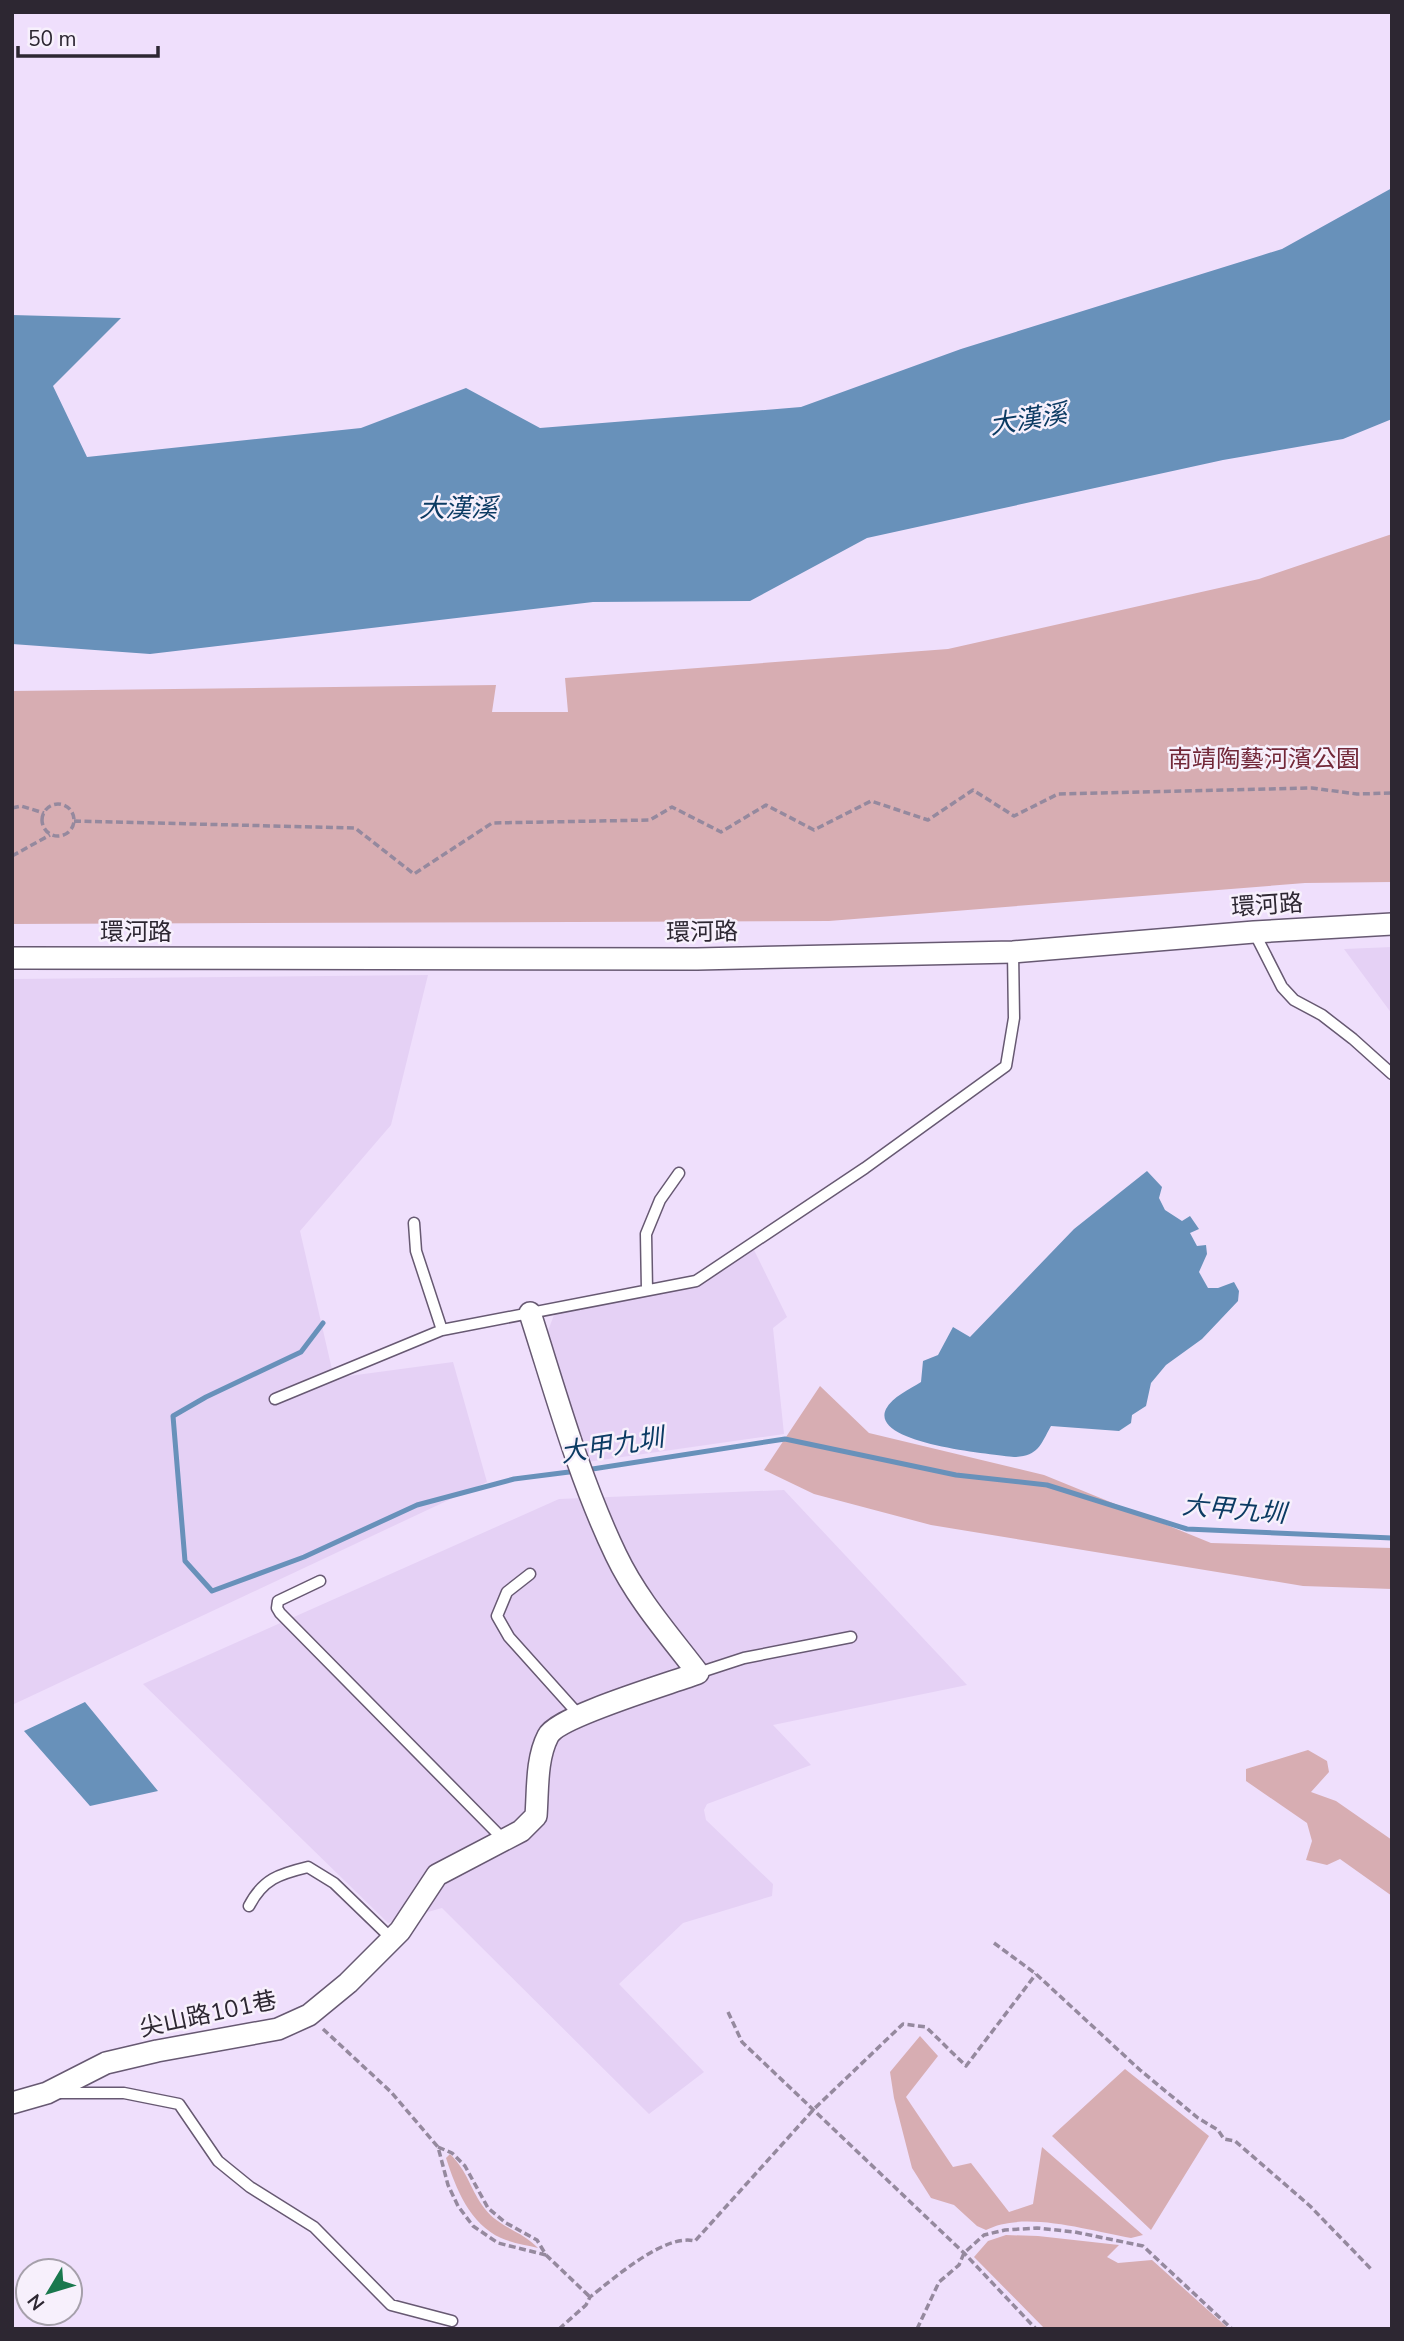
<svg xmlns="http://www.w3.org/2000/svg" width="1404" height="2341" font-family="'Nunito Sans','Noto Sans TC',sans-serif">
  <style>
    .built { fill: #e5d1f5 }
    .green { fill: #d7adb2 }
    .water { fill: #6891ba }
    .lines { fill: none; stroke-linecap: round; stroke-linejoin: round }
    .stream { stroke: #6891ba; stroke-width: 5 }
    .lane-casing { stroke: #675972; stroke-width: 13 }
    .street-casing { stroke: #675972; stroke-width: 24 }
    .path { stroke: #95899e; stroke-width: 3.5; stroke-dasharray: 7 3.5; stroke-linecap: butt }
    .lane { stroke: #fff; stroke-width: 10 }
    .street { stroke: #fff; stroke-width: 21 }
    .labels { text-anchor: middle; stroke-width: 5; stroke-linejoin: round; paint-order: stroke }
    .park-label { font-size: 24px; fill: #722738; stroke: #f7f0fc }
    .street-label { font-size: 24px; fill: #2d2732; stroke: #f7f0fc }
    .water-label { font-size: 26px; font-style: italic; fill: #0c3b63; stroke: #f7f0fc }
  </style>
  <rect width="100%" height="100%" fill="#efdffc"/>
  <path class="built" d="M 1392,947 L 1392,1014 L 1344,949 Z
    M 428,975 L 391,1125 L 300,1231 L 334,1378 L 453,1362 L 487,1482 L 12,1705 L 12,979 Z
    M 753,1248 L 787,1317 L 773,1328 L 784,1434 L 587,1462 L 546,1336 L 554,1315 L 676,1285 Z
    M 784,1490 L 967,1685 L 773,1725 L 811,1765 L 707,1804 L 704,1810 L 706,1820 L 773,1884 L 772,1896 L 683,1923 L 619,1984 L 704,2072 L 649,2114 L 442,1908 L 388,1923 L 143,1684 L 559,1499 Z"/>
  <path class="green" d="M 1392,534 L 1392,882 L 1305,883 L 829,921 L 12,924 L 12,691 L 496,685 L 492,712 L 568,712 L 565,678 L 948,649 L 1259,579 Z
    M 820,1386 L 869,1433 L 1044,1475 L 1211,1543 L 1392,1548 L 1392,1589 L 1303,1586 L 931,1525 L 814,1494 L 764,1470 Z
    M 1308,1750 L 1327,1761 L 1329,1772 L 1311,1792 L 1336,1801 L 1392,1840 L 1392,1896 L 1340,1859 L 1327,1865 L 1306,1860 L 1312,1841 L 1307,1823 L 1246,1781 L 1246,1769 Z
    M 920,2036 L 938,2056 L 906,2097 L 953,2167 L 971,2163 L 1009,2212 L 1033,2204 L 1042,2147 L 1143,2235 L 1131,2238 C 1089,2231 1025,2210 986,2230 L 977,2226 L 954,2205 L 931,2198 L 912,2168 L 894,2098 L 890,2072 Z
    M 1125,2069 L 1209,2136 L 1151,2230 L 1052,2136 Z
    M 450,2154 C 469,2173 470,2190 485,2209 C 500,2228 522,2231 538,2248 C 526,2245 512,2243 501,2238 C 470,2224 456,2189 446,2158 Z
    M 1006,2235 L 1038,2236 L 1119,2245 L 1107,2257 L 1118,2263 L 1152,2260 L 1229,2329 L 1045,2329 L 974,2257 L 988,2241 Z"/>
  <path class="water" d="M 1392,188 L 1392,419 L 1343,439 L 1223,460 L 867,538 L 750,601 L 593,602 L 150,654 L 12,644 L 12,315 L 121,318 L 53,386 L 87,457 L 361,428 L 466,388 L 540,428 L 801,407 L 961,349 L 1282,249 Z
    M 1147,1171 L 1162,1187 L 1159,1198 L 1165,1210 L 1182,1221 L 1190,1216 L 1199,1229 L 1190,1233 L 1197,1246 L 1206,1245 L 1207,1254 L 1199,1272 L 1208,1288 L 1218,1288 L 1234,1282 L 1239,1291 L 1238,1301 L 1202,1339 L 1166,1365 L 1151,1383 L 1146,1406 L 1132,1415 L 1131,1423 L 1119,1431 L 1051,1426 C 1040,1446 1038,1456 1014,1457 C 993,1454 869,1444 886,1409 C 892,1397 910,1389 921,1382 L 923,1361 L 938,1355 L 953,1327 L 970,1337 L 1074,1229 Z
    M 85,1702 L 158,1791 L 90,1806 L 24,1731 Z"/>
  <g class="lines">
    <path class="stream" d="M 323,1323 L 301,1352 L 206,1397 L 173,1416 L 185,1561 L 212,1591 L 304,1557 L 417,1505 L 514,1479 L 577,1471
      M 586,1470 L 785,1439 L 956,1475 L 1047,1485 L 1187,1529 L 1392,1538"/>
    <defs>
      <path id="lane" d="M 1254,932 L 1282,987 L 1294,1000 L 1322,1015 L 1353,1039 L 1392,1074
        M 414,1223 L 416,1251 L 442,1330
        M 647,1290 L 646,1234 L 660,1200 L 679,1173
        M 275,1399 L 442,1330 L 696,1281 L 865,1168 L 1006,1066 L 1014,1018 L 1013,952
        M 530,1574 L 507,1592 L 497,1616 L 509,1637 L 579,1715
        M 320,1581 L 278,1601 L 277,1608 L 280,1613 L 503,1839
        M 698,1673 L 744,1658 L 851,1637
        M 249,1906 C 263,1879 279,1874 308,1867 L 334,1883 L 392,1939
        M 55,2093 L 124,2093 L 179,2104 L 218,2161 L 250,2187 L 314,2227 L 391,2305 L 452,2321"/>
      <path id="street" d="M 12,958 L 697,959 L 1013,952 L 1254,932 L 1392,924
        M 12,2103 L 47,2093 L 106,2063 L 157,2051 L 278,2029 L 309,2015 L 348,1983 L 400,1931 L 437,1875 L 521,1831 L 536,1816 C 538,1790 536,1759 548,1736 C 558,1716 672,1683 698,1673 C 669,1635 637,1599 616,1555 C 579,1478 556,1394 530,1313"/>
    </defs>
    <use href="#lane" class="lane-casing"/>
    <use href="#street" class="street-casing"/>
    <path class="path" d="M42 820a16 16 0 1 1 32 0a16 16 0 1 1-32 0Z
      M 12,808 L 21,806 L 44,813
      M 74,821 L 355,828 L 414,874 L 492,823 L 650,820 L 672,807 L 721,832 L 766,805 L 814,830 L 871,801 L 928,820 L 973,790 L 1014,816 L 1058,794 L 1312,788 L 1357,794 L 1392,793
      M 12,856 L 50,835
      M 994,1943 L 1036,1974 L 1140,2070 L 1198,2118 L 1218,2130 L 1224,2139 L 1235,2141 L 1310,2206 L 1372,2270
      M 728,2012 L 742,2042 L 964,2253 L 1036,2329
      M 323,2029 L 391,2092 L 438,2147 L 448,2185 L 458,2206 L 473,2226 L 498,2243 L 546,2255
      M 438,2147 L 452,2153 L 465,2166 L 488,2208 L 506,2223 L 537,2240 L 546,2255 L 590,2297
      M 559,2329 L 586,2305 L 590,2297 C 613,2279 665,2233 695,2241 L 814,2109 L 903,2024 L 926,2027 L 966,2066 L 1036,1974
      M 917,2329 L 939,2282 L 959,2265 L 964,2253 L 984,2235 L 1005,2230 L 1037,2228 L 1075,2232 L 1143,2246 L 1232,2329"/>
    <use href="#lane" class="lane"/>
    <use href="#street" class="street"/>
  </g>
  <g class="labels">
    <g class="park-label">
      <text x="1264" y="767">南靖陶藝河濱公園</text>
    </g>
    <g class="street-label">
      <text transform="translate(1267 905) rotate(-4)" y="8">環河路</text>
      <text x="136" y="940">環河路</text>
      <text transform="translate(702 932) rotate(-1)" y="8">環河路</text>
      <text transform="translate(208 2014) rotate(-12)" y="8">尖山路101巷</text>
    </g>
    <g class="water-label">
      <text transform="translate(1028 419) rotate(-9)" y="9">大漢溪</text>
      <text x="458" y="517">大漢溪</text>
      <text transform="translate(612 1445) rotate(-9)" y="9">大甲九圳</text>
      <text transform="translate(1234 1509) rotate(5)" y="9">大甲九圳</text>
    </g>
  </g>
  <rect width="1404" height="2341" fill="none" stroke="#2d2732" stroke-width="28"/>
  <g transform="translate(49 2292) rotate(232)"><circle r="33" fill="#f7f0fc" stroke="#a6a0ab" stroke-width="2"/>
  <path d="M0-5L12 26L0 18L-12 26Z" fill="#1a784e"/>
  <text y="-10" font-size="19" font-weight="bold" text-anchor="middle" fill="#2d2732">N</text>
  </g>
  <path d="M18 46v10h140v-10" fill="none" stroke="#2d2732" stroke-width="3.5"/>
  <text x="28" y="46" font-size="21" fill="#2d2732" stroke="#f7f0fc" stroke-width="5" paint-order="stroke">50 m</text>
</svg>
